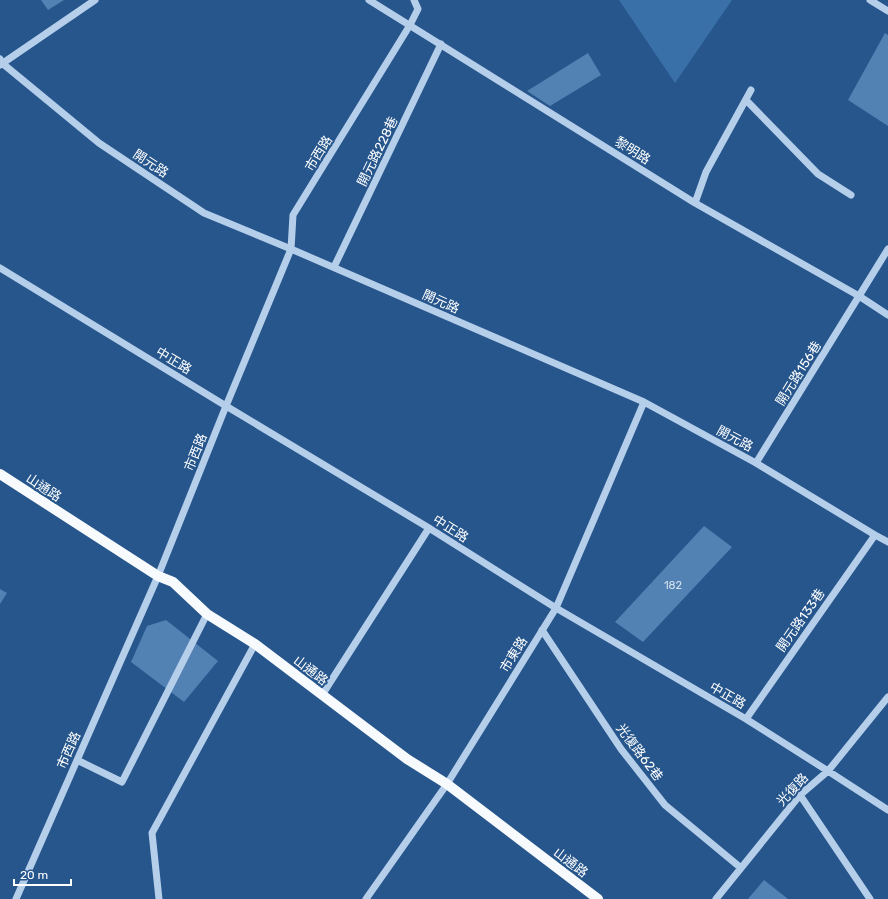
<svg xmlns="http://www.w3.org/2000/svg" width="888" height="899" font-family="Rubik,'Noto Sans TC',sans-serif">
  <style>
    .green { fill: #3a70a8 }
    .building { fill: #5281b4 }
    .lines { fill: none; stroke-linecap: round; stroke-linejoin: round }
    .minor { stroke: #b5ceea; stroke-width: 7 }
    .major { stroke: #f8fbfe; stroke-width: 10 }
    .labels { text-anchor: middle; stroke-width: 4; stroke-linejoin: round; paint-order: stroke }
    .number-label { font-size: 11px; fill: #d4e0ec }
    .street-label { font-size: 13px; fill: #fff; stroke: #26568c }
  </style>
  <rect width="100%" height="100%" fill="#26568c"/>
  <path class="green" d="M 619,0 L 732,0 L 675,83 Z"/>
  <path class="building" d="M 41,0 L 64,0 L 48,10 Z
    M 885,33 L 888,35 L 888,126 L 848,100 Z
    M 588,53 L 601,75 L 550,106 L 527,91 Z
    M 704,526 L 732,547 L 643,642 L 615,622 Z
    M 0,589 L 7,593 L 0,604 Z
    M 166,620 L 218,661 L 184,702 L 131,662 L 147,626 Z
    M 764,880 L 788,899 L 748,899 Z"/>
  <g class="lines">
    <path class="minor" d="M 369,0 L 695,203 L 859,296 L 888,315
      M 870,0 L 888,11
      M 0,59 L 2,63 L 99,143 L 204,213 L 291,249 L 644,402 L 756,463 L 875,535 L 888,542
      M 0,65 L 95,0
      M 746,100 L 818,174 L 851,195
      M 695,203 L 706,172 L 751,90
      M 334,267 L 441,44
      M 0,268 L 226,406 L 429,528 L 556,608 L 746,719 L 828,771 L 888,810
      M 756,463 L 888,249
      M 542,630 L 621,749 L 665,805 L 741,868
      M 322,695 L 429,528
      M 746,719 L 875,535
      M 77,760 L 122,782 L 207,614
      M 800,795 L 870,899
      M 16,899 L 158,576 L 226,406 L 291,249 L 293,215 L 410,25 L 418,9 L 414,0
      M 159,899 L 152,833 L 255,644
      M 366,899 L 447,784 L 556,608 L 644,402
      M 716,899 L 800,795 L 828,771 L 888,697"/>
    <path class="major" d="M 0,474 L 158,576 L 173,582 L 207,614 L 255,644 L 407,759 L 447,784 L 598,899"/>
  </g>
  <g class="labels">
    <g class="number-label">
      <text x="673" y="589">182</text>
    </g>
    <g class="street-label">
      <text transform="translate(633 150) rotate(32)" y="5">黎明路</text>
      <text transform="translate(377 151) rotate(-64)" y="5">開元路228巷</text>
      <text transform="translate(318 153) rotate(-58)" y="5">市西路</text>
      <text transform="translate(151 163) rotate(33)" y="5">開元路</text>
      <text transform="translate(441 301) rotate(24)" y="5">開元路</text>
      <text transform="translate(174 360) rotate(31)" y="5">中正路</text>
      <text transform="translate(798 373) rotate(-58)" y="5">開元路156巷</text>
      <text transform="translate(735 438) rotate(28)" y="5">開元路</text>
      <text transform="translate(195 452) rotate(-68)" y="5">市西路</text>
      <text transform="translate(44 487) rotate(33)" y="5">山通路</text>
      <text transform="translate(451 528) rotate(32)" y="5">中正路</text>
      <text transform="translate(800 620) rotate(-55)" y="5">開元路133巷</text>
      <text transform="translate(513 654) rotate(-58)" y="5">市東路</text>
      <text transform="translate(311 670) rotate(37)" y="5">山通路</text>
      <text transform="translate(728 695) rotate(30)" y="5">中正路</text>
      <text transform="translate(68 750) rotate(-66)" y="5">市西路</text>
      <text transform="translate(640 752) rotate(53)" y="5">光復路62巷</text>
      <text transform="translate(792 789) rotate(-47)" y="5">光復路</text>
      <text transform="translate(571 862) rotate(37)" y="5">山通路</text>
    </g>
  </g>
  <path d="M14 879v6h57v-6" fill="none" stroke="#ffffff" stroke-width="2"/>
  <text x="20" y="879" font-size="12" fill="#ffffff" stroke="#26568c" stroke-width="3" paint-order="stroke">20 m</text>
</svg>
